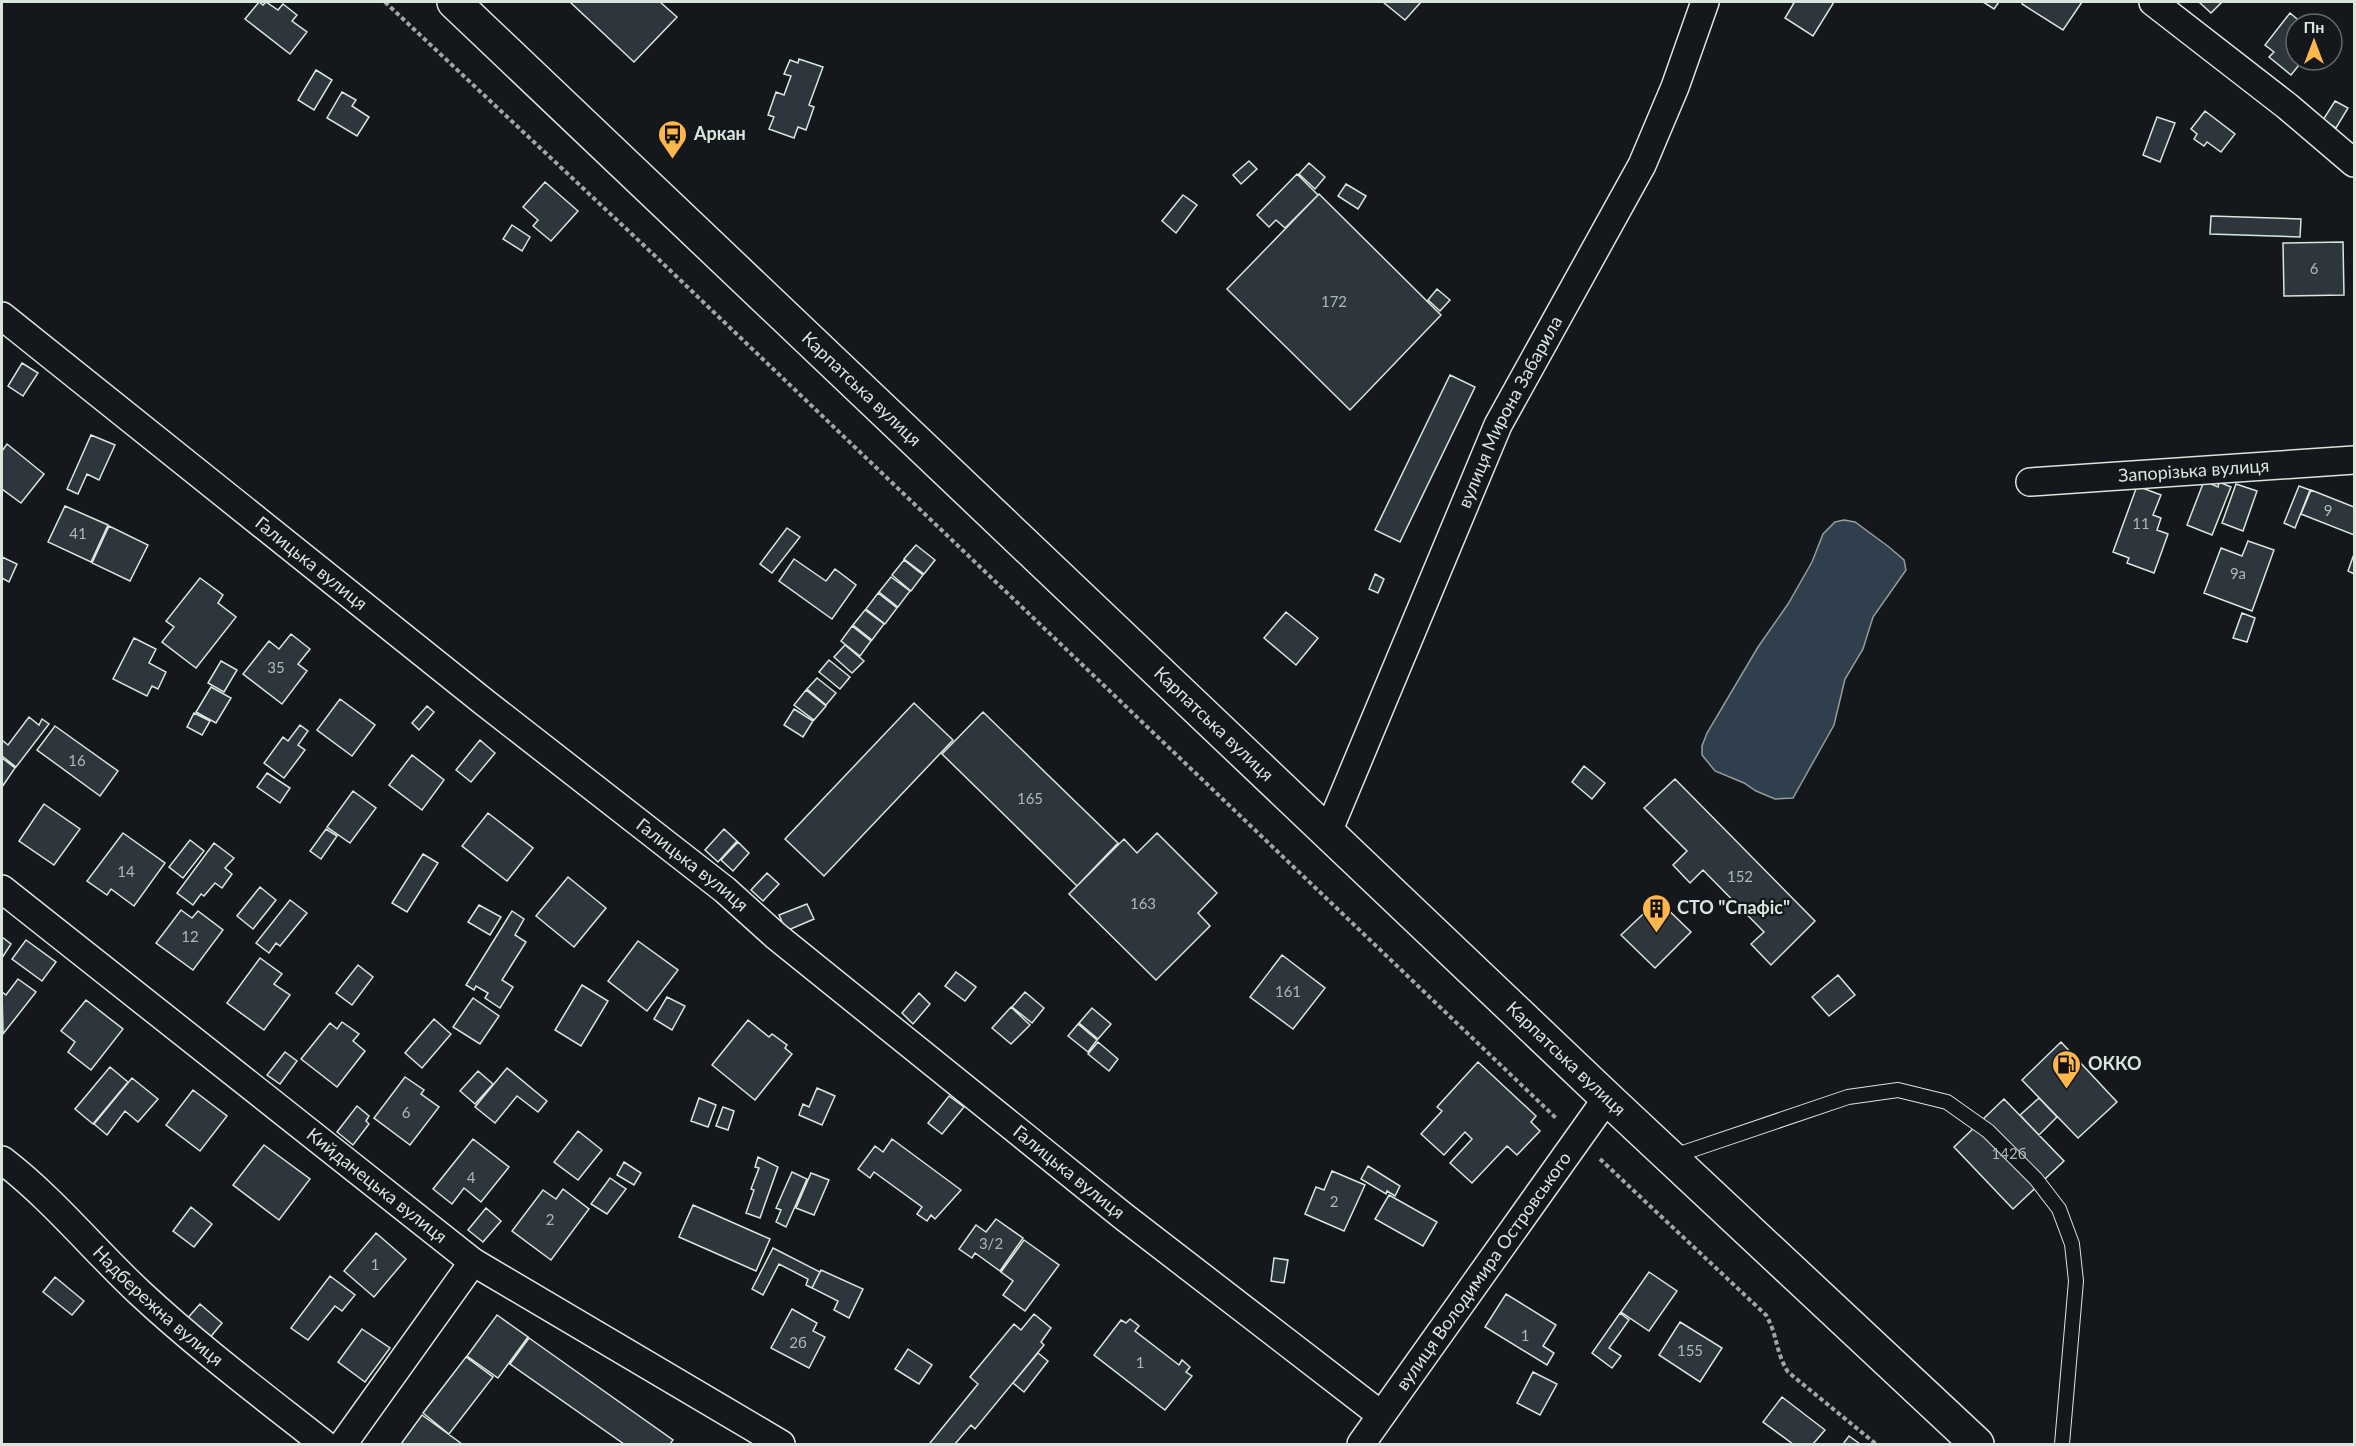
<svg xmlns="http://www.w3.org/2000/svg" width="2356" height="1446" font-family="Lato,sans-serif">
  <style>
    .water { fill: #2f3f4d; stroke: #939e99; stroke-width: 1.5 }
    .building { fill: #2c363c; stroke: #d8e6dc; stroke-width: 1.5 }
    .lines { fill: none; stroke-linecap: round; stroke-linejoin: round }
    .service-casing { stroke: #d8e6dc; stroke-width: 16 }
    .minor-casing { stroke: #d8e6dc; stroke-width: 30 }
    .primary-casing { stroke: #d8e6dc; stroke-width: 36 }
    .path { stroke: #9da8a2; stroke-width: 4; stroke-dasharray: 4.5 3; stroke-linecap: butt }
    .service { stroke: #14181c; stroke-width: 14 }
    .minor { stroke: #14181c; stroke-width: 27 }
    .primary { stroke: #14181c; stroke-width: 33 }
    .labels { text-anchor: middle; stroke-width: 4.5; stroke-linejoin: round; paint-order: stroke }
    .number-label { font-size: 15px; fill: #adbab4 }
    .poi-label { font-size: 18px; font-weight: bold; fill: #d8e6dc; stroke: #14181c; text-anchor: start }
    .street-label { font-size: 18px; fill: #d8e6dc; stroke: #14181c }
  </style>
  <rect width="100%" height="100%" fill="#14181c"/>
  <path class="water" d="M 1844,520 L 1855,522 L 1889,547 L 1904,560 L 1906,570 L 1873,617 L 1863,649 L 1845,679 L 1834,725 L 1793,798 L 1775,799 L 1756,791 L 1744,783 L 1715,771 L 1702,755 L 1702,746 L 1707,733 L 1758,647 L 1788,604 L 1812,562 L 1823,534 L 1835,522 Z"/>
  <path class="building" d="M 259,2 L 263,5 L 266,2 L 278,10 L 283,4 L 297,15 L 292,21 L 307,32 L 290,54 L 245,19 Z
    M 570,2 L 660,2 L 677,17 L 634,62 Z
    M 1383,2 L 1421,2 L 1405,20 Z
    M 1791,2 L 1834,2 L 1813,36 L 1785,18 L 1794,3 Z
    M 1983,2 L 1999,2 L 1994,9 Z
    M 2023,2 L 2082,2 L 2063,30 L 2022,4 Z
    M 2199,2 L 2222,2 L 2211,13 Z
    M 2290,13 L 2303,24 L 2296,24 L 2296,60 L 2303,60 L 2291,75 L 2269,57 L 2274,52 L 2265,45 Z
    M 799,59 L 823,67 L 809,105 L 814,107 L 806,130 L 798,127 L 794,138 L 769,129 L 774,117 L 768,115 L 776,92 L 784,95 L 791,76 L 784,74 L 790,60 L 798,63 Z
    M 316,70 L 332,80 L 314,110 L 298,100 Z
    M 342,92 L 356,100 L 352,106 L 369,117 L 357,136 L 327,118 Z
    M 2335,101 L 2348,108 L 2336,128 L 2323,120 Z
    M 2205,111 L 2235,134 L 2221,152 L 2207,142 L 2204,146 L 2194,139 L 2197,134 L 2191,129 Z
    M 2157,117 L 2175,123 L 2160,162 L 2143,155 Z
    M 1249,161 L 1257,169 L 1241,184 L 1233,175 Z
    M 1309,163 L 1325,177 L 1315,189 L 1299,174 Z
    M 1297,174 L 1318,195 L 1285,228 L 1276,220 L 1269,227 L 1257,215 Z
    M 545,182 L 578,211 L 551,241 L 533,226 L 538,220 L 523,207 Z
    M 1346,184 L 1366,196 L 1358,209 L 1338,196 Z
    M 1319,194 L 1441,315 L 1350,410 L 1227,289 Z
    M 1183,195 L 1197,205 L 1176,233 L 1162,221 Z
    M 2211,216 L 2301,219 L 2300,237 L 2210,234 Z
    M 512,225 L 530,237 L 522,251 L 503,239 Z
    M 2343,242 L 2344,295 L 2284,296 L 2283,243 Z
    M 1437,289 L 1450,300 L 1440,311 L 1428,300 Z
    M 22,363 L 38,373 L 23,396 L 8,386 Z
    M 1450,375 L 1475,387 L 1400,542 L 1375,530 Z
    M 91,435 L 115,445 L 99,480 L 87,474 L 78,494 L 67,489 Z
    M 7,444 L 44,474 L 21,503 L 2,489 L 2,451 Z
    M 2204,481 L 2218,487 L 2219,482 L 2231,487 L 2212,535 L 2187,525 Z
    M 2236,484 L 2257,491 L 2243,531 L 2222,523 Z
    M 2137,486 L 2161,495 L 2153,515 L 2161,518 L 2157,530 L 2168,534 L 2154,573 L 2127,563 L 2129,558 L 2113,552 Z
    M 2299,486 L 2310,490 L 2295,528 L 2284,523 Z
    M 2311,490 L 2354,507 L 2354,535 L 2301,514 Z
    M 65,506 L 108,525 L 91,562 L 48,542 Z
    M 109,526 L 148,545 L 130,581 L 92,563 Z
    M 787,528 L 800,537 L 772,573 L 760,564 Z
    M 2248,541 L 2274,550 L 2252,611 L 2204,593 L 2221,548 L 2242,556 Z
    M 916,545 L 935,560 L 924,574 L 904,559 Z
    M 2354,554 L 2354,574 L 2348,571 Z
    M 2,557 L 17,564 L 9,582 L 2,578 Z
    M 794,559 L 826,581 L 835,569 L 856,585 L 832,619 L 779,581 Z
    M 904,560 L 923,575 L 911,591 L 892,575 Z
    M 1375,574 L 1384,579 L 1378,593 L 1369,589 Z
    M 891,577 L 910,591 L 898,607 L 879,592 Z
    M 200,578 L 223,595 L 218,603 L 236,617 L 196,668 L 162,642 L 174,627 L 166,621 Z
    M 878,593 L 897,608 L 885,624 L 866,609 Z
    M 865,610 L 884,624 L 872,640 L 853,625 Z
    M 1286,612 L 1318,638 L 1296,665 L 1264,638 Z
    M 2242,613 L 2255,618 L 2247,642 L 2233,638 Z
    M 852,626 L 871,641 L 860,656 L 841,641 Z
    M 291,634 L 310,649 L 298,664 L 307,671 L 282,704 L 243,674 L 269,641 L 279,649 Z
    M 134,638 L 156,649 L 149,663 L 166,672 L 158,689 L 152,686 L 147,696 L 113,679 Z
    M 845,645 L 864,661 L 852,673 L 834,657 Z
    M 829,660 L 850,677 L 840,689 L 819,672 Z
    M 221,661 L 237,670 L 224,692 L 208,683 Z
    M 817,678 L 836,693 L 826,705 L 807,689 Z
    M 211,687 L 231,698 L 216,723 L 196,712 Z
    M 806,690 L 826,706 L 814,720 L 794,705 Z
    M 340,699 L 375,725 L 352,756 L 317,730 Z
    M 914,703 L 953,740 L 824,876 L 785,839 Z
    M 427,706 L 434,712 L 419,730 L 412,723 Z
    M 794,709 L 813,721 L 803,737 L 784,725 Z
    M 983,712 L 1118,843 L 1077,886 L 942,754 Z
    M 194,713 L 210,721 L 202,735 L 187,727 Z
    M 29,717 L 39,725 L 42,719 L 49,724 L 16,767 L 2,756 L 2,740 L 8,745 Z
    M 300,725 L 308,731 L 298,745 L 305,750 L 284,778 L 264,763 L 283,737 L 288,741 Z
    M 55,726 L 118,771 L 100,796 L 37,750 Z
    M 480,740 L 495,753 L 471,782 L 456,770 Z
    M 412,755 L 444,780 L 422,810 L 389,785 Z
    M 2,758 L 15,768 L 2,787 Z
    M 1584,766 L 1605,783 L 1592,799 L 1572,782 Z
    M 267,773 L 290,788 L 280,803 L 257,787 Z
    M 1675,779 L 1815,921 L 1771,965 L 1751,944 L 1764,932 L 1703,870 L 1690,883 L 1673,865 L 1687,851 L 1644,808 Z
    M 353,791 L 376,808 L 350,843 L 327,827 Z
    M 44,804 L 80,829 L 54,865 L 19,841 Z
    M 488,813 L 533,848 L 507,881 L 462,846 Z
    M 326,829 L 337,836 L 321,859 L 310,851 Z
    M 724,829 L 737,841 L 718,862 L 705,850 Z
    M 123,833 L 165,863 L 134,906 L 111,889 L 107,895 L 87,881 Z
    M 1157,833 L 1217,893 L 1198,913 L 1210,926 L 1156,980 L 1069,894 L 1124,839 L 1137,853 Z
    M 190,840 L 204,851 L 183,878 L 169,867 Z
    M 738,842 L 749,853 L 733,871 L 721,860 Z
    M 214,843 L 234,858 L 225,868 L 232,874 L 222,888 L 215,883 L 204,896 L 201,894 L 193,905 L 177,893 Z
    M 423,854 L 438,863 L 407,912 L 392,903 Z
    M 767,873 L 779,884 L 763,901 L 751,890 Z
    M 568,877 L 606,908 L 574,947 L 536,916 Z
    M 260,887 L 276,900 L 253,929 L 237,916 Z
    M 290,900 L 307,913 L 280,946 L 276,943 L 269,953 L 256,943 Z
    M 1658,900 L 1691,932 L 1655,968 L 1621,935 Z
    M 807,904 L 814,919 L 786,931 L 779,915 Z
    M 479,905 L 501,917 L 490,935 L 468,922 Z
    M 181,910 L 192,918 L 198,911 L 223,930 L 193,970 L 156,943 Z
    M 512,911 L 524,919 L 515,935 L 526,942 L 502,980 L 513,987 L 500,1008 L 485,998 L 488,993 L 476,986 L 474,990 L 466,985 Z
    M 2,937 L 11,944 L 2,958 Z
    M 26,940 L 56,962 L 42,981 L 12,959 Z
    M 638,941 L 678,970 L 647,1011 L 608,981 Z
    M 1282,955 L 1325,988 L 1293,1029 L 1250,997 Z
    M 260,958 L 282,974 L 274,984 L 290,995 L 264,1030 L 227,1003 Z
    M 358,965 L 373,977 L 352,1005 L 336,993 Z
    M 956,972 L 976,987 L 965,1001 L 945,986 Z
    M 1838,975 L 1855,995 L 1829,1016 L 1812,997 Z
    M 18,979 L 36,992 L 3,1034 L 2,992 L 6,995 Z
    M 582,985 L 608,1001 L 581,1046 L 555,1030 Z
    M 1025,992 L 1044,1008 L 1032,1023 L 1012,1007 Z
    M 919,993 L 930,1004 L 913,1024 L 902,1013 Z
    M 667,997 L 685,1006 L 672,1030 L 654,1019 Z
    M 473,998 L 499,1016 L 480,1044 L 453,1027 Z
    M 86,1000 L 123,1029 L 91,1070 L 68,1052 L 75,1042 L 61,1031 Z
    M 1011,1007 L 1030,1025 L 1011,1044 L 992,1028 Z
    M 1092,1008 L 1111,1024 L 1098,1039 L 1079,1023 Z
    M 434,1019 L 451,1034 L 422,1068 L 405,1053 Z
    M 748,1020 L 769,1037 L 772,1034 L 787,1045 L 785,1048 L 792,1054 L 755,1100 L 712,1065 Z
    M 342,1022 L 359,1034 L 353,1041 L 365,1051 L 337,1087 L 301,1059 L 330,1023 L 337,1029 Z
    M 1078,1024 L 1097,1040 L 1088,1052 L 1068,1036 Z
    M 1098,1042 L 1118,1059 L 1109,1071 L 1088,1054 Z
    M 2061,1042 L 2117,1102 L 2078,1138 L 2022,1080 Z
    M 285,1052 L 297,1061 L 280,1084 L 267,1075 Z
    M 1478,1062 L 1536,1116 L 1531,1122 L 1540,1131 L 1517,1155 L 1507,1146 L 1472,1183 L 1450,1163 L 1472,1139 L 1465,1132 L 1444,1155 L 1421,1134 L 1442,1111 L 1437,1107 Z
    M 110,1067 L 128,1082 L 93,1124 L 75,1109 Z
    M 507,1068 L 547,1101 L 538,1112 L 517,1096 L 495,1123 L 475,1107 Z
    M 478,1071 L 493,1084 L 475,1104 L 460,1091 Z
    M 405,1077 L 424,1090 L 421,1094 L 439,1107 L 410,1145 L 374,1118 Z
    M 132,1078 L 158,1099 L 138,1122 L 125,1111 L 107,1135 L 94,1124 Z
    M 817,1088 L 835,1096 L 822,1125 L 799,1115 L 803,1104 L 809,1107 Z
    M 193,1090 L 227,1116 L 200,1151 L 166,1125 Z
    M 949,1096 L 964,1107 L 942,1134 L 928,1123 Z
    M 699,1098 L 716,1105 L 708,1127 L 691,1121 Z
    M 2039,1098 L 2057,1117 L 2039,1135 L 2020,1115 Z
    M 2004,1099 L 2064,1161 L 2013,1209 L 1954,1147 Z
    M 357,1106 L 369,1116 L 366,1121 L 369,1124 L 353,1145 L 337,1132 Z
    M 723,1107 L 734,1111 L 728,1130 L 716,1126 Z
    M 578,1131 L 602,1150 L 578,1180 L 554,1162 Z
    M 473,1139 L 509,1167 L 481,1202 L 464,1188 L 452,1204 L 433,1189 Z
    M 892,1139 L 961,1190 L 935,1219 L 931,1215 L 927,1221 L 917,1214 L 922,1207 L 874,1172 L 870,1178 L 858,1169 L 875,1146 L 883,1152 Z
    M 264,1145 L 310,1179 L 279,1220 L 233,1185 Z
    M 758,1157 L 778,1167 L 760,1218 L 746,1213 L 754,1190 L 751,1189 L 759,1168 L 755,1167 Z
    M 624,1162 L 641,1173 L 634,1185 L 617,1175 Z
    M 1368,1166 L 1400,1186 L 1395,1196 L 1387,1191 L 1386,1194 L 1361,1179 Z
    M 1332,1171 L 1365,1185 L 1344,1231 L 1305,1214 L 1316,1187 L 1324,1190 Z
    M 792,1172 L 807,1179 L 786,1227 L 776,1222 L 781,1210 L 776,1208 Z
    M 811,1173 L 829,1180 L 814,1215 L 796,1208 Z
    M 610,1178 L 626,1189 L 607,1214 L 591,1204 Z
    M 563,1189 L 589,1209 L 551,1260 L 512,1231 L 543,1190 L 556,1199 Z
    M 1389,1195 L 1437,1222 L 1423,1246 L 1375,1219 Z
    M 693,1205 L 770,1239 L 756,1271 L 679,1237 Z
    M 191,1207 L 212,1224 L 194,1247 L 173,1231 Z
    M 486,1208 L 501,1221 L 483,1242 L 468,1230 Z
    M 996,1219 L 1023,1238 L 1000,1271 L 975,1253 L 972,1258 L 959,1249 L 976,1225 L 986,1232 Z
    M 376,1233 L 406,1259 L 374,1297 L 344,1271 Z
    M 1024,1240 L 1059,1265 L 1025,1311 L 1003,1295 L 1013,1281 L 1001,1272 Z
    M 773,1248 L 820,1272 L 812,1288 L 806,1285 L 808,1279 L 779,1264 L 763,1295 L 752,1289 Z
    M 1274,1258 L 1288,1260 L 1284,1283 L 1271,1281 Z
    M 821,1270 L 863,1289 L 849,1318 L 834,1310 L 838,1301 L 812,1288 Z
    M 1649,1272 L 1677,1291 L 1649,1331 L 1621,1312 Z
    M 330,1276 L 355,1295 L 342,1311 L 335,1306 L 308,1340 L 291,1328 Z
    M 55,1277 L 84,1301 L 72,1315 L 43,1292 Z
    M 1506,1294 L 1556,1325 L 1543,1346 L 1554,1353 L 1547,1365 L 1485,1327 Z
    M 200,1304 L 222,1323 L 208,1340 L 185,1321 Z
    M 792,1309 L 817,1323 L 813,1331 L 825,1337 L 809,1368 L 771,1348 Z
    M 1620,1313 L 1629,1320 L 1609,1348 L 1621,1356 L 1612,1368 L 1592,1353 Z
    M 1034,1314 L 1051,1328 L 1041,1342 L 1044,1345 L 975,1429 L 971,1425 L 955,1444 L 932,1444 L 930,1443 L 978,1384 L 970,1377 L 1014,1324 L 1021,1330 Z
    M 497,1315 L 528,1337 L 498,1378 L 467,1356 Z
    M 1130,1319 L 1139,1326 L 1135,1331 L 1179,1365 L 1182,1360 L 1190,1367 L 1186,1372 L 1192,1376 L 1165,1410 L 1094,1355 L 1121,1320 L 1126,1323 Z
    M 1680,1322 L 1722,1348 L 1700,1382 L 1659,1355 Z
    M 362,1329 L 390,1348 L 365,1382 L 338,1362 Z
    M 529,1338 L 673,1440 L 670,1444 L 624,1444 L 510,1364 Z
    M 908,1349 L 932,1365 L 919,1384 L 895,1369 Z
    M 1038,1353 L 1048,1361 L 1024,1392 L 1013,1383 Z
    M 466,1357 L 493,1377 L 449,1434 L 423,1413 Z
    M 1533,1372 L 1557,1384 L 1540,1415 L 1517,1403 Z
    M 1782,1397 L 1825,1430 L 1813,1444 L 1793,1444 L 1763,1422 Z
    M 422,1415 L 462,1444 L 401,1444 Z
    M 1849,1436 L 1860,1444 L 1843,1444 Z"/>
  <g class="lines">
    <defs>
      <path id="service" d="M 1671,1157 L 1848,1097 L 1898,1090 L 1947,1102 L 1988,1131 L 2036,1179 L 2059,1209 L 2072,1244 L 2076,1281 L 2062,1444"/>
      <g id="minor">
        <path d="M 2153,2 L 2287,106 L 2354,163"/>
        <path id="s1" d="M 2,316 L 484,702 L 725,890 L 776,936 L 1123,1216 L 1381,1415"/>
        <path id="s2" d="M 2030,482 L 2354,460"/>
        <path id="s3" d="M 1328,832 L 1498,425 L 1642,165 L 1675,87 L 1705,2"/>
        <path id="s4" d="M 2,889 L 473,1262 L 781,1444"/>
        <path id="s5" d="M 2,1160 C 53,1199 93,1249 140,1293 C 198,1347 262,1395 324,1444"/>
        <path d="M 343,1444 L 473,1262"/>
        <path id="s6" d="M 1361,1444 L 1607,1098"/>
      </g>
      <g id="primary">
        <path id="s7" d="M 454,2 L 1607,1098 L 1977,1444"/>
      </g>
    </defs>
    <use href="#service" class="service-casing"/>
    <use href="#minor" class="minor-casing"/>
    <use href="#primary" class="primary-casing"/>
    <path class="path" d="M 385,2 L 653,254 L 1557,1119
      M 1600,1159 L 1766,1315 C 1778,1336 1775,1351 1788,1372 L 1876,1444"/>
    <use href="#service" class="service"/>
    <use href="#minor" class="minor"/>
    <use href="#primary" class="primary"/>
  </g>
  <defs>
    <symbol id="bus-pin" viewBox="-11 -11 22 30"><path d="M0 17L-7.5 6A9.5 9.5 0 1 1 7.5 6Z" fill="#ffb74d" stroke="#14181c"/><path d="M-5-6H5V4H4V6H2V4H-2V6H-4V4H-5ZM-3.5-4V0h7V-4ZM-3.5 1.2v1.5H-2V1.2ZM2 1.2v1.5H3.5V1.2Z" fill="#111"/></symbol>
    <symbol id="building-pin" viewBox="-11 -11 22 30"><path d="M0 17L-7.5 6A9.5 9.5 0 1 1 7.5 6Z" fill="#ffb74d" stroke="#14181c"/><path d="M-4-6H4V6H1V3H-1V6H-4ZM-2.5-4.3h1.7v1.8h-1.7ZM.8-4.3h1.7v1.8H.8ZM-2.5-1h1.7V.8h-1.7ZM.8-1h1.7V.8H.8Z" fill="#111"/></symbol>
    <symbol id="fuel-pin" viewBox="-11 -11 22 30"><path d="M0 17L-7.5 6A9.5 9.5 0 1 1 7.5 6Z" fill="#ffb74d" stroke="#14181c"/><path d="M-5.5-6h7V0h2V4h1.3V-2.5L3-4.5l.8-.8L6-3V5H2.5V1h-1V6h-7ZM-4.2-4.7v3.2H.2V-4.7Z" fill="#111"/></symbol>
  </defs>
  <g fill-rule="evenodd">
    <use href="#bus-pin" x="656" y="118" width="33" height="45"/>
    <use href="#building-pin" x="1640" y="892" width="33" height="45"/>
    <use href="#fuel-pin" x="2050" y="1048" width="33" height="45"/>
  </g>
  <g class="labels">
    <g class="number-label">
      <text x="2314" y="274">6</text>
      <text x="1334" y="307">172</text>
      <text x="2328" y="516">9</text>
      <text x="2141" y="529">11</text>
      <text x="78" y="539">41</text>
      <text x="2238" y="579">9а</text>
      <text x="276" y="673">35</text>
      <text x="77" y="766">16</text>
      <text x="1030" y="804">165</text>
      <text x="126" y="877">14</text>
      <text x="1740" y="882">152</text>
      <text x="1143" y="909">163</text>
      <text x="190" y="942">12</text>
      <text x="1288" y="997">161</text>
      <text x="406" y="1118">6</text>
      <text x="2009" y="1159">142б</text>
      <text x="471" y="1183">4</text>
      <text x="1334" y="1207">2</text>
      <text x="550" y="1225">2</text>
      <text x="991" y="1249">3/2</text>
      <text x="375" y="1270">1</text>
      <text x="1525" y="1341">1</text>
      <text x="798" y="1348">2б</text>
      <text x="1690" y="1356">155</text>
      <text x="1140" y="1368">1</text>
    </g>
    <g class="poi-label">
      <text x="694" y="140">Аркан</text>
      <text x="1677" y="914">СТО "Спафіс"</text>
      <text x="2088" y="1070">ОККО</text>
    </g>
    <g class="street-label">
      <text dy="6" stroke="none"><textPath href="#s7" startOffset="562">Карпатська вулиця</textPath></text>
      <text dy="6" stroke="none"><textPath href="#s3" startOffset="458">вулиця Мирона Забарила</textPath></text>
      <text dy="6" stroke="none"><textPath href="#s2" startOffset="164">Запорізька вулиця</textPath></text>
      <text dy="6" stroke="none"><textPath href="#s1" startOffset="396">Галицька вулиця</textPath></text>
      <text dy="6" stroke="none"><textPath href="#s7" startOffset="1048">Карпатська вулиця</textPath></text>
      <text dy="6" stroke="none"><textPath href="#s1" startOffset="882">Галицька вулиця</textPath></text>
      <text dy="6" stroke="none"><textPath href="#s7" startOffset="1534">Карпатська вулиця</textPath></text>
      <text dy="6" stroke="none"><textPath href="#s1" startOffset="1368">Галицька вулиця</textPath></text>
      <text dy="6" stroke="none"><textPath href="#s4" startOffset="478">Кийданецька вулиця</textPath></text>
      <text dy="6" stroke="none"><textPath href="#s6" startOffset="212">вулиця Володимира Островського</textPath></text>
      <text dy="6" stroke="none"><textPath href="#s5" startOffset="214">Надбережна вулиця</textPath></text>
    </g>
  </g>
  <rect width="2356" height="1446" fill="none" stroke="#d8e6dc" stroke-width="6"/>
  <g transform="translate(2314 42)"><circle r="28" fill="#14181c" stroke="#626a69" stroke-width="1.5"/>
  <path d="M0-4.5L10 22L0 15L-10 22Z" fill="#ffb74d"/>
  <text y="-9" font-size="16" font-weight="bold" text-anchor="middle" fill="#d8e6dc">Пн</text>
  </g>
</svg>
